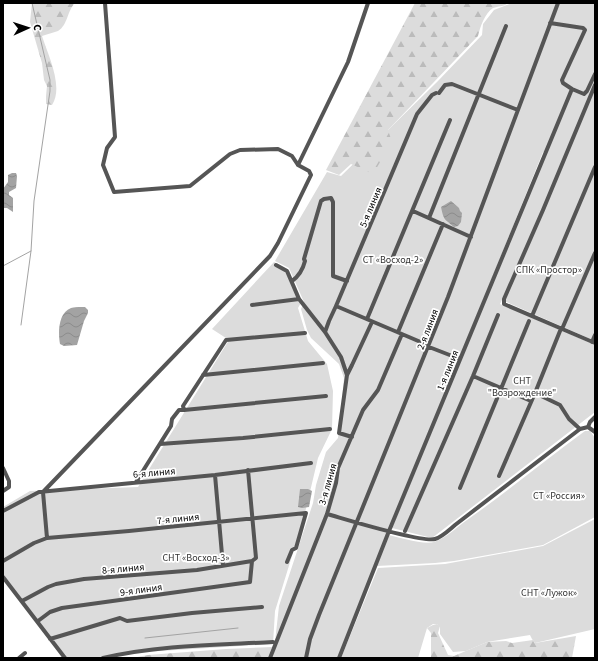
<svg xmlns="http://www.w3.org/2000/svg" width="598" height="661" font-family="'Source Sans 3',sans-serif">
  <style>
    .green { fill: #dcdcdc }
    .forest { fill: url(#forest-firs) }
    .water { fill: url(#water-waves) }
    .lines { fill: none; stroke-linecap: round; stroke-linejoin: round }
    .stream { stroke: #a3a3a3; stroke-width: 1 }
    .minor { stroke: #555; stroke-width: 4 }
    .labels { text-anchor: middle; stroke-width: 3.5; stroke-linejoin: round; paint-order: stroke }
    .street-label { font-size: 10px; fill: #000; stroke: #fff }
    .park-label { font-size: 10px; fill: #333; stroke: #fff }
  </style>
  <defs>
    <pattern id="forest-firs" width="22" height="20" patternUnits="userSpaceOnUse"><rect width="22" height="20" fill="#dcdcdc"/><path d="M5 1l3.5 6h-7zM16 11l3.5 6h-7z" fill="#bbb"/></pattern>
    <pattern id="water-waves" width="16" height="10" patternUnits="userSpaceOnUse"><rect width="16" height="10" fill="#a3a3a3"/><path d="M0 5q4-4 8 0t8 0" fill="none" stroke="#8b8b8b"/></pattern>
  </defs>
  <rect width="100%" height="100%" fill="#fff"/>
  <path class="green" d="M 512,3 L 595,3 L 595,341 L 502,300 L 500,304 L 595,345 L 595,412 L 432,538 L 392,528 L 545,153 L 543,152 L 338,658 L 268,658 L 275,642 L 279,606 L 313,503 L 316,485 L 326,452 L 338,438 L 340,417 L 344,378 L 339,364 L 311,338 L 307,330 L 301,309 L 304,302 L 289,268 L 275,261 L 327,172 L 341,176 L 437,82 L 482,35 L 483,24 L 494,10 Z
    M 274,262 L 289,270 L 302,301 L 298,308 L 308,341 L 327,364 L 333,391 L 332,429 L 318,458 L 304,517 L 275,611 L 273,644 L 128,653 L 110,658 L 63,658 L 3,579 L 3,507 L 30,491 L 138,487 L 229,340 L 212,329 Z
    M 585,431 L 590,431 L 595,438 L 595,517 L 543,545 L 454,561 L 435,563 L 377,566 L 388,535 C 399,537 423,545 434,542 C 446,538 457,527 467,520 C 507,492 545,460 585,431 Z
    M 595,519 L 595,629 L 535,643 L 532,639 L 530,635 L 487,642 L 466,651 L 453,652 L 440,634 L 440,627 L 437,624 L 433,624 L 427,628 L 418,658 L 341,658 L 378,568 L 445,564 L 543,546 Z"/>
  <path class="forest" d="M 32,3 L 75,3 C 67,11 68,25 58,31 C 53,33 47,34 42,36 C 48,55 64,87 52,105 L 46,104 L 46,96 L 47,86 L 44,80 L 42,63 L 30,22 Z
    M 415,3 L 508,3 C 504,7 498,6 493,8 C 485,13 480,27 478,36 L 388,130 L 392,142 L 373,174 L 351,164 L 339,175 L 326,170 Z
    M 437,624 L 440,626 L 438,633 L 448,655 L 454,656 L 487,642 L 506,641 L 512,643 L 533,640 L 535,643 L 576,636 L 572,658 L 431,658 L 431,633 L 427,628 L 433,625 Z
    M 272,647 L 268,658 L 132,658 L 148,655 L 226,649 Z"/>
  <path class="water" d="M 12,173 L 16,173 L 17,176 L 16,188 L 9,192 L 9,195 L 13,198 L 13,212 L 7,208 L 3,208 L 3,189 L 8,182 L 8,175 Z
    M 451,201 L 459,208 L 460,211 L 462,213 L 461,222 L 458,226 L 454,227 C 444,218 444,221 441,207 Z
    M 81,307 L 85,307 L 88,310 L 88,313 L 84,321 L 77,345 L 64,346 L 60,344 C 58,333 58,313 71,308 C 74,307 78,307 81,307 Z
    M 300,489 L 308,489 L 312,491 L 309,507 L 302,508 L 298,507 Z"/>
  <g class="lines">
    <path class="stream" d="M 3,266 L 31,251
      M 21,325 L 31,251 L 34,201 L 50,91 L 50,80 L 32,3
      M 145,638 L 238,628"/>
    <path class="minor" d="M 550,23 L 583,28 L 585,30 L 562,80 L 563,83 L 572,89 L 584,94 L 587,91 L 595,74
      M 595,85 L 543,210 L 504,299 L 504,304 L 595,343
      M 439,93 L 445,85 L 452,84 L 518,110
      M 298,165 L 348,62 L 368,3
      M 413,211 L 471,237
      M 429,218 L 506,26
      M 292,281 C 299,276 303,269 305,261 L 304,259 L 321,201 L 324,199 L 331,198 L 333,202 L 333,276 L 347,281
      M 299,299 L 325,332 L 341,357 L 347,375
      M 252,305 L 299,299 L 287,271 L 276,265
      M 336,306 L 423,343 L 429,347 L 460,359
      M 532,316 L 595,167
      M 367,319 L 450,120
      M 562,329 L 595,253
      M 325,332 L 329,321 L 336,306 L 417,114 L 432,95 L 436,93
      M 398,332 L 443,224
      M 592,342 L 595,335
      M 203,375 L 323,363
      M 473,376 L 531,401
      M 535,393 L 560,405 L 569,419 L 580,429
      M 184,410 L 326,396
      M 588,427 L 590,422 L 595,417
      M 352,437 L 339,433 L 347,375 L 352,365 L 372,322
      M 160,444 L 243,438 L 330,429
      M 3,468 L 9,481 L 9,487 L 3,491
      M 215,475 L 223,566
      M 499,476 L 535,393 L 560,331
      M 136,482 L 171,426 L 172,419 L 179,410 L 184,410 L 183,406 L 226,340 L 305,333
      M 460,488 L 529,321
      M 3,511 L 39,492 L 215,475 L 311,463
      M 327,514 C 345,519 422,543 435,539 C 442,537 449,530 455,525 L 580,429 L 588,427 L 595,432
      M 405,531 L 473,376 L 498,315
      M 47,538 L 43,492 L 270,256 L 278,243 L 311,175 L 309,171 L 298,165 L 292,156 L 278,149 L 240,150 L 230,154 L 190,186 L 114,192 L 103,165 L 107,148 L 115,137 L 105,3
      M 3,561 L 34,543 L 47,538 L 129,531 L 306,513 L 296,548 L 292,550 L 287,562
      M 3,577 L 65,658
      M 22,601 L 48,587 L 56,584 L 84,579 L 197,570 L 252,561
      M 38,621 L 50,612 L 62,608 L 250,582 L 252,561 L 256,558 L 248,470
      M 50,639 L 120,618 L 127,621 L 192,613 L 262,607
      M 19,658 L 25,653
      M 103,658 C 159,645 216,645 273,642
      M 270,658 L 327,514 L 336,483 L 338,468 L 363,410 L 378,390 L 402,334
      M 306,658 L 310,639 L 319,615 L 448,297 L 558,3
      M 339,658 L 389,531 L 572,89"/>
  </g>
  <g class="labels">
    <g class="street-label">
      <text transform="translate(370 207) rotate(-67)" y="4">5-я линия</text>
      <text transform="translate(427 329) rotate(-69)" y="4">2-я линия</text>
      <text transform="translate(447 370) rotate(-68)" y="4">1-я линия</text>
      <text transform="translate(154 472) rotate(-5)" y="4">6-я линия</text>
      <text transform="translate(327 484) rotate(-74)" y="4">3-я линия</text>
      <text transform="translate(178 518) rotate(-6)" y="4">7-я линия</text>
      <text transform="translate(123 568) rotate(-5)" y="4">8-я линия</text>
      <text transform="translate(141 589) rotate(-8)" y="4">9-я линия</text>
    </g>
    <g class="park-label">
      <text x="393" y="263">СТ «Восход-2»</text>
      <text x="549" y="273">СПК «Простор»</text>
      <text x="522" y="384">СНТ<tspan x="522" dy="12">"Возрождение"</tspan></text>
      <text x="559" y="499">СТ «Россия»</text>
      <text x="196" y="561">СНТ «Восход-3»</text>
      <text x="549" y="596">СНТ «Лужок»</text>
    </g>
  </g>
  <rect width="598" height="661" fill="none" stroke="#000000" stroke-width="8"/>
  <g transform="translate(28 28) rotate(87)" stroke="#ffffff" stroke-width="3" paint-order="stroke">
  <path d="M0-3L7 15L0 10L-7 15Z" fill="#000000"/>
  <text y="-6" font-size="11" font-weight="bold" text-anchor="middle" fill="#000000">С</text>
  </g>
</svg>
